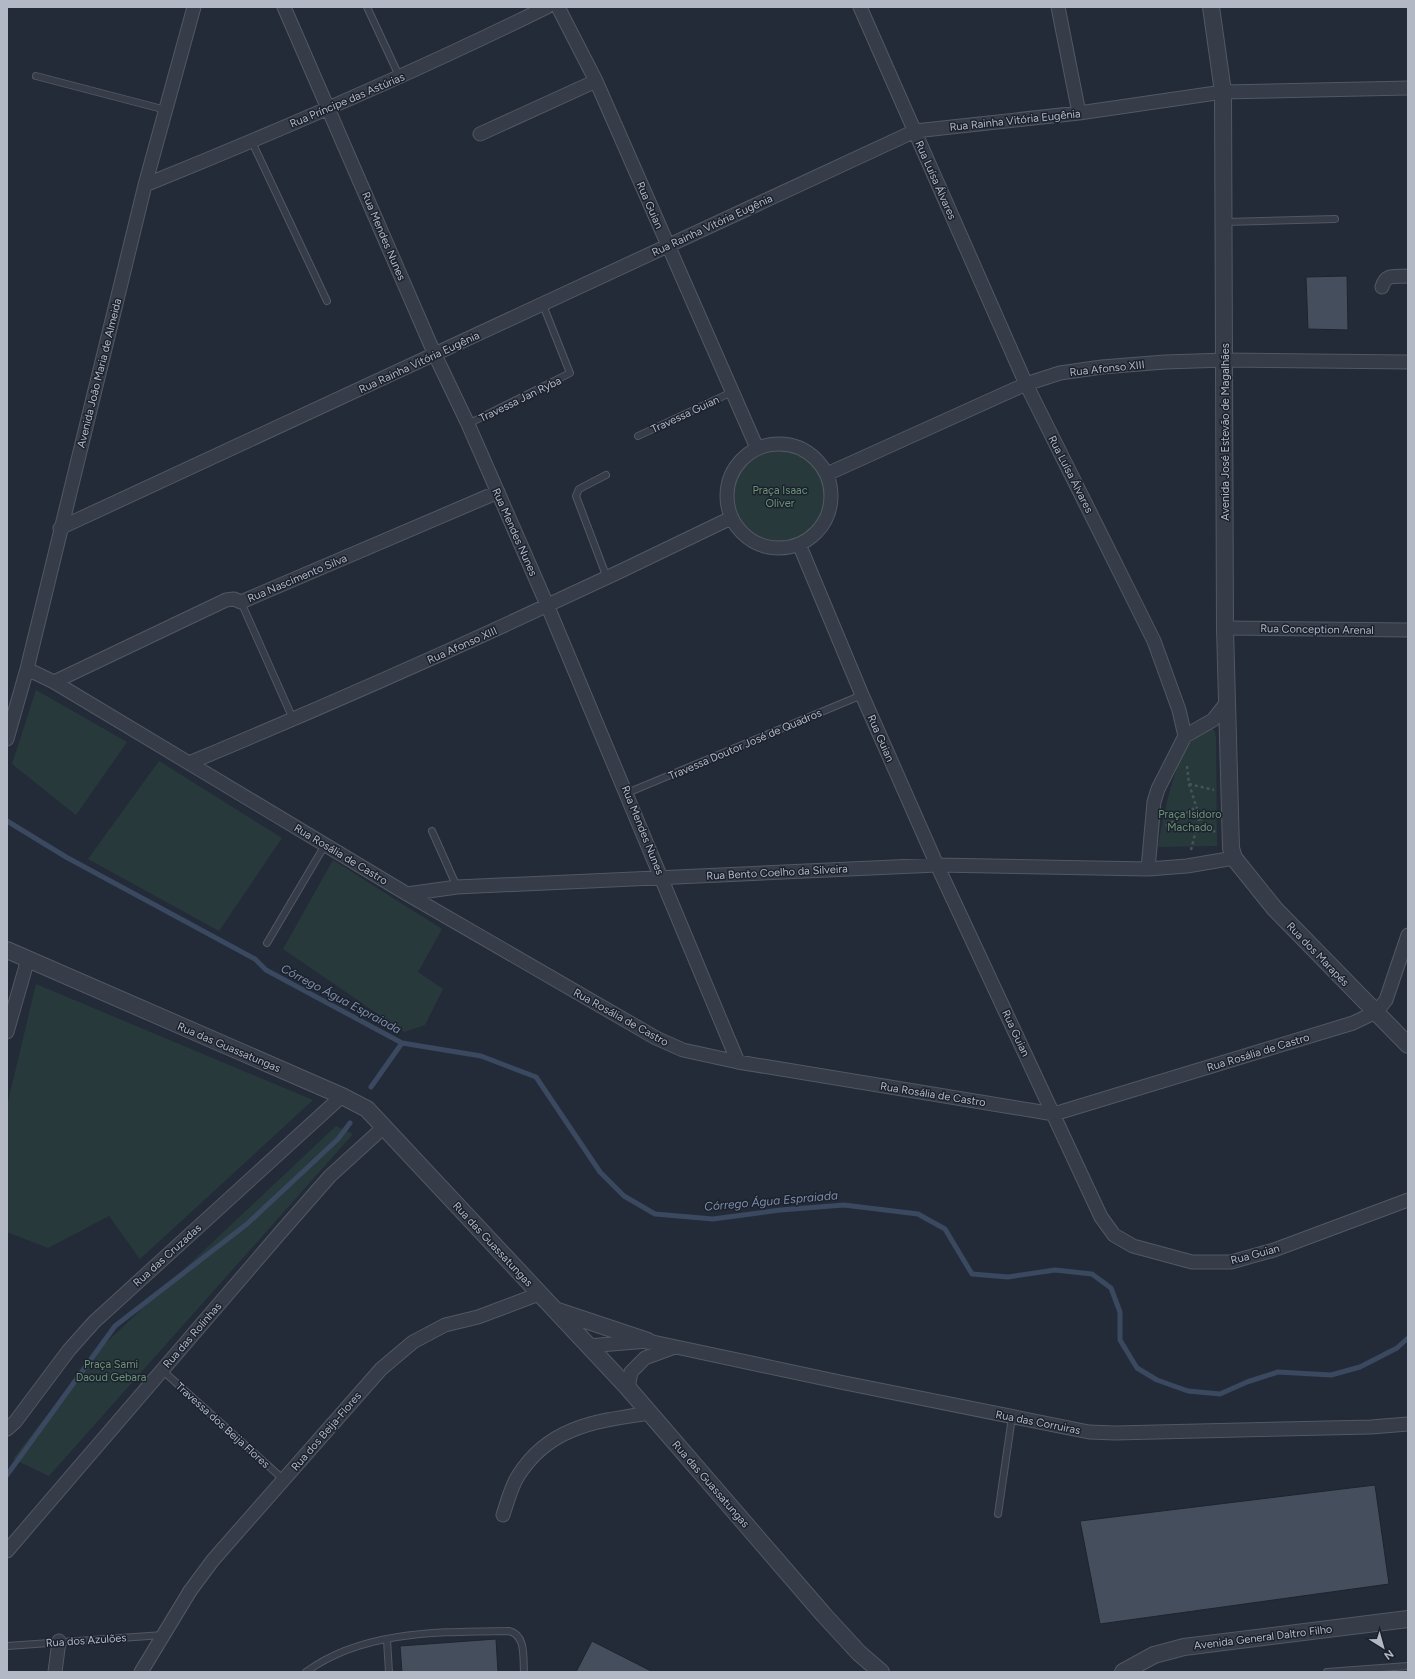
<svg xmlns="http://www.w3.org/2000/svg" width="1415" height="1679" font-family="Figtree,sans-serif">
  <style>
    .green { fill: #28393b }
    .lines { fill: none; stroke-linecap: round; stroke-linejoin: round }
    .stream { stroke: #3a4860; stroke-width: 5 }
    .building { fill: #454e5c; stroke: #1e242f }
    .service-casing { stroke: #525863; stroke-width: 8 }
    .minor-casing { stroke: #525863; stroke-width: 15 }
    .tertiary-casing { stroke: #525863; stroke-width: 18 }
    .path { stroke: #455458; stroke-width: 2.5; stroke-dasharray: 3 3; stroke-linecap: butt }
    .service { stroke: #373d48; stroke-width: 6 }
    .minor { stroke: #373d48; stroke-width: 13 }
    .tertiary { stroke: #373d48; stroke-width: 16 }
    .labels { text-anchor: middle; stroke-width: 3; stroke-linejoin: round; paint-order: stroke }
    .street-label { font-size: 11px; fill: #b2b8c4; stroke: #1c222d }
    .park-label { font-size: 11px; fill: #6b9377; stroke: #1c222d }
    .water-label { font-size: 12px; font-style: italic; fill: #7c8daa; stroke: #1c222d }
  </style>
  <rect width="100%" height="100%" fill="#232b38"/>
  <path class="green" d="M732 497a47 47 0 1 1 94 0a47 47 0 1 1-94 0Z
    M 36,690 L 127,742 L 76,815 L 12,764 Z
    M 1212,728 L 1215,732 L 1216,739 L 1217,846 L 1158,847 C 1163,818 1177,732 1212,728 Z
    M 159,761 L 282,838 L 219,931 L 88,859 Z
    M 333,860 L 442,929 L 418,972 L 443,989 L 425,1025 L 404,1032 L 283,949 Z
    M 36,984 L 313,1100 L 140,1259 L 109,1216 L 48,1248 L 7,1232 L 7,1106 Z
    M 336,1126 L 353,1134 L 49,1476 L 13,1459 L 94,1354 Z"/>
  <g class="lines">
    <path class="stream" d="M 7,821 L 66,857 L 255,959 L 266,970 L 402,1043 L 481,1056 L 536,1077 L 600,1172 L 624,1196 L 655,1214 L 713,1219 L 780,1210 L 844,1205 L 918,1214 L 945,1229 L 972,1274 L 1008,1277 L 1055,1270 L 1092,1274 L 1111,1288 L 1120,1312 L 1120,1340 L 1137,1368 L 1157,1380 L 1188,1391 L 1220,1394 L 1247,1382 L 1278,1372 L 1331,1375 L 1360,1367 L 1397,1348 L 1408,1338
      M 371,1087 L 402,1043
      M 7,1475 L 115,1326 L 247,1224 L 338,1139 L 350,1123"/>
  </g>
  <path class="building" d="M 1347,276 L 1348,330 L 1308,329 L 1306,277 Z
    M 1375,1485 L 1389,1584 L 1100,1624 L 1080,1521 Z
    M 496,1639 L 498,1672 L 402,1672 L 400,1646 Z
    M 592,1641 L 653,1672 L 576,1672 Z"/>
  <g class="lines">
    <defs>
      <path id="service" d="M 367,7 L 400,78
        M 36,76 L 166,110
        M 252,142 L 327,301
        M 1225,222 L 1335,219
        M 468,424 L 570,373 L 543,305
        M 638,436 L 732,392
        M 606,475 L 579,489 L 576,496 L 607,578
        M 241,602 L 293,719
        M 627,793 L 862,695
        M 432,831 L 457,887
        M 267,943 L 325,845
        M 162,1370 L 284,1480
        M 998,1514 L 1012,1417
        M 387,1640 L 389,1672
        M 7,1646 L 163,1635
        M 306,1672 C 363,1630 441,1632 509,1631 C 526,1635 523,1657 524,1672
        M 1327,1672 L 1408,1666"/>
      <path id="minor" d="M 284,7 L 435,355 L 468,424 L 548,607 L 738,1062
        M 558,7 L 596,81 L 757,448
        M 860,7 L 1026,384 L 1154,641 L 1179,710 L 1185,736 L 1158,789 L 1154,802 L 1148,869
        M 1058,7 L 1079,113
        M 480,134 L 596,81
        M 145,185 C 281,130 415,72 547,7
        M 1382,287 C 1386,273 1395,277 1408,276
        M727 496a52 52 0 1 1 104 0a52 52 0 1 1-104 0Z
        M 827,474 L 1026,384 L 1060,373 L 1102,367 L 1165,362 L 1225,360 L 1408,362
        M 60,528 L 915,131 L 1079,113 L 1223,92 L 1408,88
        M 799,544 L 862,695 L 937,865 L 1101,1217 L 1114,1235 L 1133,1246 L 1192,1262 L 1231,1262 L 1274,1250 L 1408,1200
        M 1225,628 L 1408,630
        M 27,669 L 54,682 L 407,894 L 656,1038 L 683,1050 L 738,1062 L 1054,1114 L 1353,1023 L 1376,1012 L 1386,1000 L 1408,935
        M 54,682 L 226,600 L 234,599 L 241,602 L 498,492
        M 1185,736 L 1213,720 L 1228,701
        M 7,739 L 27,669 L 145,185 L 194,7
        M 189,763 C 372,687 553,605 731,518
        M 407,894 L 457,887 L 937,865 L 1148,869 L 1187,866 L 1234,858
        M 7,1032 L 28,959
        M 588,1346 L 648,1341 L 840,1382 L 1089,1432 L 1115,1433 L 1371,1427 L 1408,1424
        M 628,1388 L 631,1372 L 645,1358 L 675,1347
        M 7,1429 L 15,1422 L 69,1350 L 94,1322 L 342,1096
        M 503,1515 C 507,1503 511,1487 518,1476 C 549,1426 597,1421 650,1413
        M 7,1551 L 280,1233 L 330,1176 L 385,1126
        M 55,1672 L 59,1641
        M 141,1672 L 190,1591 L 213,1560 L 381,1369 L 413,1342 L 445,1325 L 478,1317 L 539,1294"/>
      <path id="tertiary" d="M 1211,7 L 1223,92 L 1225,628 L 1231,848 L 1234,858 L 1275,909 L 1408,1045
        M 7,950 L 342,1096 L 367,1109 L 628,1388 L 824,1615 L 859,1653 L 881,1672
        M 558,1311 L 648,1341
        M 1123,1672 L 1154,1655 L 1184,1647 L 1408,1619"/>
    </defs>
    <use href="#service" class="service-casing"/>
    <use href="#minor" class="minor-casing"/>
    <use href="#tertiary" class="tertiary-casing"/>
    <path class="path" d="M 1187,766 L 1189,784 L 1200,818 L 1215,832
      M 1189,784 L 1214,790
      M 1166,826 L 1196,807
      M 1191,850 L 1199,818"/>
    <use href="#service" class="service"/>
    <use href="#minor" class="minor"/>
    <use href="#tertiary" class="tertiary"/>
  </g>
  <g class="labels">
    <g class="street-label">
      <text transform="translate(347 100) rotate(-23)" y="4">Rua Príncipe das Astúrias</text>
      <text transform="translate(1015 120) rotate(-6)" y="4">Rua Rainha Vitória Eugênia</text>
      <text transform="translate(936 180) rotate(66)" y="4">Rua Luísa Álvares</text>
      <text transform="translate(650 205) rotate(66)" y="4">Rua Guian</text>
      <text transform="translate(712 225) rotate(-25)" y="4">Rua Rainha Vitória Eugênia</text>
      <text transform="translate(384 236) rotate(67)" y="4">Rua Mendes Nunes</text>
      <text transform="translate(419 362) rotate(-25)" y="4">Rua Rainha Vitória Eugênia</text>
      <text transform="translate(1107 368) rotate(-6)" y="4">Rua Afonso XIII</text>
      <text transform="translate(99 373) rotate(-76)" y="4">Avenida João Maria de Almeida</text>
      <text transform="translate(520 399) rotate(-26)" y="4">Travessa Jan Ryba</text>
      <text transform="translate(685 414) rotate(-25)" y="4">Travessa Guian</text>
      <text transform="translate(1225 432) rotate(-90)" y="4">Avenida José Estevão de Magalhães</text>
      <text transform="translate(1071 474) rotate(63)" y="4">Rua Luísa Álvares</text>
      <text transform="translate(515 532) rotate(66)" y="4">Rua Mendes Nunes</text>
      <text transform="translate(297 578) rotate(-23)" y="4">Rua Nascimento Silva</text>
      <text transform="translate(1317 629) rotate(1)" y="4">Rua Conception Arenal</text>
      <text transform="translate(462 645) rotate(-24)" y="4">Rua Afonso XIII</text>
      <text transform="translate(881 738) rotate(66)" y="4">Rua Guian</text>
      <text transform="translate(745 744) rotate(-23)" y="4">Travessa Doutor José de Quadros</text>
      <text transform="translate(643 830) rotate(68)" y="4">Rua Mendes Nunes</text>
      <text transform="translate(341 854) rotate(31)" y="4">Rua Rosália de Castro</text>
      <text transform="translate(777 872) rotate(-3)" y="4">Rua Bento Coelho da Silveira</text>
      <text transform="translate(1318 954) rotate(46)" y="4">Rua dos Marapés</text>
      <text transform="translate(621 1017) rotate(29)" y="4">Rua Rosália de Castro</text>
      <text transform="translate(1016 1033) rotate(65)" y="4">Rua Guian</text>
      <text transform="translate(229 1047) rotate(23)" y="4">Rua das Guassatungas</text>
      <text transform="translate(1258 1052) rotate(-17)" y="4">Rua Rosália de Castro</text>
      <text transform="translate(933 1094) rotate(9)" y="4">Rua Rosália de Castro</text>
      <text transform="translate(493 1244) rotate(47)" y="4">Rua das Guassatungas</text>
      <text transform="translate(1255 1254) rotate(-15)" y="4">Rua Guian</text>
      <text transform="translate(167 1255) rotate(-42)" y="4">Rua das Cruzadas</text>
      <text transform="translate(192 1335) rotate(-49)" y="4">Rua das Rolinhas</text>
      <text transform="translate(1038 1422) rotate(11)" y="4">Rua das Corruiras</text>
      <text transform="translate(223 1425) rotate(42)" y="4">Travessa dos Beija Flores</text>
      <text transform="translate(326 1431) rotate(-49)" y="4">Rua dos Beija-Flores</text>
      <text transform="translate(711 1484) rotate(49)" y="4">Rua das Guassatungas</text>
      <text transform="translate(1263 1637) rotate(-7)" y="4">Avenida General Daltro Filho</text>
      <text transform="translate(86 1640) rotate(-4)" y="4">Rua dos Azulões</text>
    </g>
    <g class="park-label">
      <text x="780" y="494">Praça Isaac<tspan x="780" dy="13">Oliver</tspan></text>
      <text x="1190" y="818">Praça Isidoro<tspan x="1190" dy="13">Machado</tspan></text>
      <text x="111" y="1368">Praça Sami<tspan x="111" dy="13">Daoud Gebara</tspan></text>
    </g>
    <g class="water-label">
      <text transform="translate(341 999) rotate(28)" y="4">Córrego Água Espraiada</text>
      <text transform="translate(771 1201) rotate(-5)" y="4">Córrego Água Espraiada</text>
    </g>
  </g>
  <rect width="1415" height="1679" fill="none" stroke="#b2b8c4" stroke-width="16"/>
  <g transform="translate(1383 1647) rotate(143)" stroke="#1c222d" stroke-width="3" paint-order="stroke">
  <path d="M0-3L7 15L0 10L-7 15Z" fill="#b2b8c4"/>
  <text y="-6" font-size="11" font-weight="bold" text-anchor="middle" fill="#b2b8c4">N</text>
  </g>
</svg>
